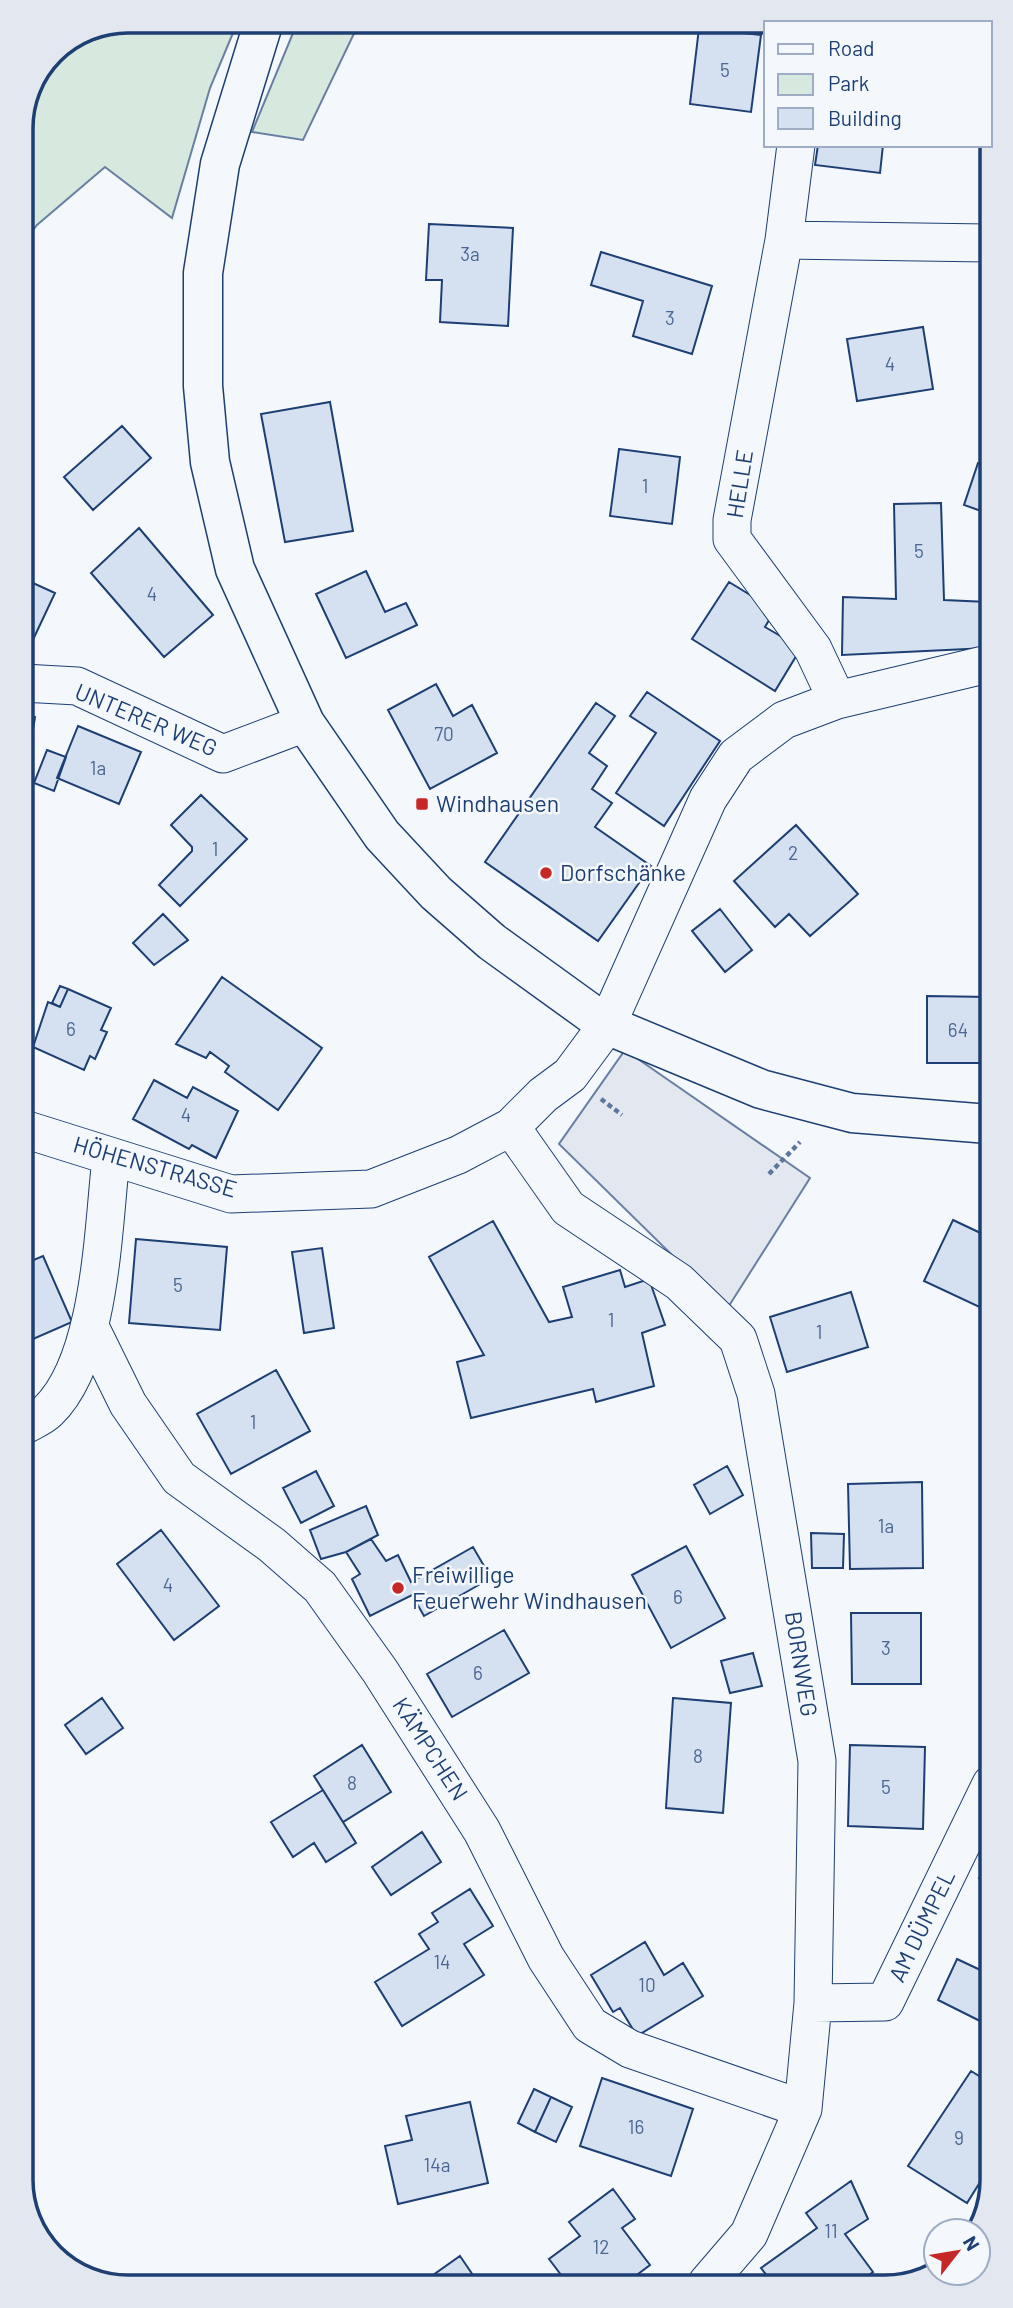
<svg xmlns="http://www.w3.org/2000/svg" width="1013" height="2308" font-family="Barlow,sans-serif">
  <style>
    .green { fill: #d7e8df; stroke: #687fa3; stroke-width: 2 }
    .parking { fill: #e3e8f0; stroke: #687fa3; stroke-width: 2 }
    .building { fill: #d5e0f0; stroke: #1d3f73; stroke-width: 2 }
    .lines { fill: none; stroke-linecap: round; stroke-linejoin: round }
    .street-casing { stroke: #1d3f73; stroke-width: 39 }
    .secondary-casing { stroke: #1d3f73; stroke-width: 41 }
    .path { stroke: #5e769c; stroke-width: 4.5; stroke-dasharray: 5 3.5; stroke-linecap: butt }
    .street { stroke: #f4f7fb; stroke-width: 37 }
    .secondary { stroke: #f4f7fb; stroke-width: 38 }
    .poi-dot { fill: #c62828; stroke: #f4f7fb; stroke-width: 2.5 }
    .labels { text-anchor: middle; stroke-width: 5; stroke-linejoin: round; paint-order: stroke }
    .number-label { font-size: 19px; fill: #4b6792 }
    .street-label { font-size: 23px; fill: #1d3f73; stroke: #f4f7fb }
    .poi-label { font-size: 23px; fill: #1d3f73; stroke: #f4f7fb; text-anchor: start }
    .rim { fill: none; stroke: #1d3f73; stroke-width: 3.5 }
  </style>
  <rect width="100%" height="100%" fill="#f4f7fb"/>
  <path class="green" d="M 128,21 L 238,21 L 210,88 L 172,218 L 105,167 L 37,225 L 22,245 L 21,121 L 53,52 Z
    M 298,21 L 360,21 L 303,140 L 252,132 Z"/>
  <path class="parking" d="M 625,1050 L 810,1178 L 727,1309 L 559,1144 Z"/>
  <path class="building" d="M 699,28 L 761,35 L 751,112 L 690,104 Z
    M 818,145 L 883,145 L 880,173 L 815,165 Z
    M 429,224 L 513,228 L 508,326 L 440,322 L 442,280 L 426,280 Z
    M 601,252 L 712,286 L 692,354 L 633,336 L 643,301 L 591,285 Z
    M 923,327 L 933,389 L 857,401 L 847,339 Z
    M 330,402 L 353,531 L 285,542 L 261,414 Z
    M 122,426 L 151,458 L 93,510 L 64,477 Z
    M 619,449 L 680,457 L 672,524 L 610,516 Z
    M 978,463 L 987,466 L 987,513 L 964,505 Z
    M 941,503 L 944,600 L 988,602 L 988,648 L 842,655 L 843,597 L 896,599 L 894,504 Z
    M 139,528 L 213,615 L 164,657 L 91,573 Z
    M 366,571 L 385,612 L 406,603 L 417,625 L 346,658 L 316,594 Z
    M 22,578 L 55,593 L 23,661 Z
    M 729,582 L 775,610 L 765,627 L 801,648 L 775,691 L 692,639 Z
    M 436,684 L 453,716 L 472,705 L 497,753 L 430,789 L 388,710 Z
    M 647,692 L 720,741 L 664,826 L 616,793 L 656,733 L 630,716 Z
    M 596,703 L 615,716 L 589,753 L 607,766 L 592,789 L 612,803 L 595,827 L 651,866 L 598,941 L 485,862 Z
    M 23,715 L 35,717 L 29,756 L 23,755 Z
    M 78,726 L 141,752 L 119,804 L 57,778 Z
    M 988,732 L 988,755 L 982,734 Z
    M 47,750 L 66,757 L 54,791 L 34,783 Z
    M 201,795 L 247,839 L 180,906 L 159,885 L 192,851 L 192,847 L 171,825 Z
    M 796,825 L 858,894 L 810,936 L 789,914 L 775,927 L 734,881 Z
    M 720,909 L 752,950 L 725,972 L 692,931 Z
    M 163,914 L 188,940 L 154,965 L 133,943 Z
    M 222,977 L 322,1048 L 278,1110 L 225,1072 L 229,1066 L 210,1052 L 206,1058 L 176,1044 Z
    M 60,986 L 68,989 L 60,1007 L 52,1003 Z
    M 68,989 L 111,1008 L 101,1030 L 107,1032 L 95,1059 L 90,1056 L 84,1070 L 33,1047 L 48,1002 L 60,1007 Z
    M 927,996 L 989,997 L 989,1063 L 927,1063 Z
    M 154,1080 L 187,1098 L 193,1087 L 238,1111 L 216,1158 L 192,1145 L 189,1149 L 133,1119 Z
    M 953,1220 L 989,1237 L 988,1311 L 924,1281 Z
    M 493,1221 L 549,1322 L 572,1317 L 563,1287 L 620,1270 L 625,1287 L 649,1279 L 665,1325 L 642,1333 L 654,1386 L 596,1402 L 593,1389 L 471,1418 L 457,1362 L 484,1355 L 429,1257 Z
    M 136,1239 L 227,1247 L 220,1330 L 129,1323 Z
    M 322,1248 L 334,1328 L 304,1333 L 292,1252 Z
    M 43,1256 L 72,1322 L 24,1343 L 24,1264 Z
    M 851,1292 L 868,1347 L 787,1372 L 770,1317 Z
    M 276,1370 L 310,1431 L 231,1474 L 197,1414 Z
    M 727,1466 L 743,1495 L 710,1514 L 694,1485 Z
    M 316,1471 L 334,1506 L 301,1523 L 283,1488 Z
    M 922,1482 L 923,1568 L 850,1569 L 848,1484 Z
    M 366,1506 L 378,1535 L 346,1552 L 321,1559 L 310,1530 Z
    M 161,1530 L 219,1606 L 174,1640 L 117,1564 Z
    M 811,1533 L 844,1534 L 843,1568 L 812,1568 Z
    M 371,1539 L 386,1561 L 398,1555 L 411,1582 L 473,1547 L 491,1578 L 424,1616 L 412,1595 L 370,1616 L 352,1579 L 360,1574 L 346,1552 Z
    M 686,1546 L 725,1618 L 671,1648 L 632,1575 Z
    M 851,1613 L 921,1613 L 921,1684 L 852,1684 Z
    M 504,1630 L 529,1673 L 452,1717 L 427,1674 Z
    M 753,1653 L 762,1686 L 730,1693 L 721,1661 Z
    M 102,1698 L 123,1728 L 86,1754 L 65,1725 Z
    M 673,1698 L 731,1703 L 723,1813 L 666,1808 Z
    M 362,1745 L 391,1792 L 343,1822 L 314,1776 Z
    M 850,1745 L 925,1747 L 923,1829 L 848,1826 Z
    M 323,1790 L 356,1843 L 326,1862 L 314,1843 L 293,1857 L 271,1822 Z
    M 422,1832 L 441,1862 L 391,1895 L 372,1867 Z
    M 991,1855 L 991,1885 L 979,1878 Z
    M 470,1889 L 493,1926 L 464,1944 L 484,1975 L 402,2026 L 375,1982 L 429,1949 L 419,1934 L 438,1922 L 432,1913 Z
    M 645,1942 L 664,1975 L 683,1963 L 703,1996 L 637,2036 L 620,2008 L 613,2012 L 591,1975 Z
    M 957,1959 L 991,1975 L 992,2027 L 938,2000 Z
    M 971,2071 L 992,2084 L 992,2163 L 967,2203 L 908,2166 Z
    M 602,2078 L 693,2109 L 671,2176 L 580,2146 Z
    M 534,2089 L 551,2097 L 535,2132 L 518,2123 Z
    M 551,2097 L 572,2107 L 556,2142 L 535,2132 Z
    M 470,2102 L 488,2183 L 398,2204 L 385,2146 L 412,2140 L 406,2116 Z
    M 851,2181 L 868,2219 L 845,2234 L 873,2272 L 860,2282 L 772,2282 L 761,2268 L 817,2228 L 806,2213 Z
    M 613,2189 L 635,2219 L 622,2228 L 650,2265 L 626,2283 L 568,2284 L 549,2259 L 580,2236 L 569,2222 Z
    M 460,2256 L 479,2284 L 419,2285 Z"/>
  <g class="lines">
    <defs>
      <path id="street" d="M 810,23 L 810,21
        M 796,145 L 784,240 L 732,520 L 732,539 L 813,649 L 837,700
        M 784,240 L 987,243
        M 23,683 L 77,686 L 223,754 L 305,723
        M 511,1127 L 568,1208 L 679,1282 L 738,1339 L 756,1394 L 817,1761 L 813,2003 L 803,2109 L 749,2234 L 707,2283
        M 24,1129 L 231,1194 L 371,1189 L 458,1155 L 511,1127 L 543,1095 L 570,1075 L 607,1025 L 708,799 L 736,756 L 784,720 L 837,700 L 988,664
        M 91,1329 L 128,1404 L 179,1478 L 272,1545 L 320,1587 L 380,1671 L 482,1831 L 546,1958 L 590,2025 L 630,2049 L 803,2109
        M 25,1425 C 32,1421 42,1417 48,1411 C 101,1360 103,1228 111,1158
        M 813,2003 L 885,2002 L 991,1784"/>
      <path id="secondary" d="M 264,21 L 220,164 L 203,273 L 203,386 L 210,462 L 235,569 L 305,723 L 382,835 L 436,893 L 492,942 L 607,1025 L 761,1089 L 852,1113 L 989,1124"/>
    </defs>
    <use href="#street" class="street-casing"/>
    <use href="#secondary" class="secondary-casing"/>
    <path class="path" d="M 601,1099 L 622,1115
      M 769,1174 L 800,1142"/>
    <use href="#street" class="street"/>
    <use href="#secondary" class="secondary"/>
  </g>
  <g class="poi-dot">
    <rect x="415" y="797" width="14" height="14" rx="3.5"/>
    <circle cx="546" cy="873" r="7"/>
    <circle cx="398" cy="1588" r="7"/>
  </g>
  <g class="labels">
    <g class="number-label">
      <text x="725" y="77">5</text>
      <text x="470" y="261">3a</text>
      <text x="670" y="325">3</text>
      <text x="890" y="371">4</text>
      <text x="645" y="493">1</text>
      <text x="919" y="558">5</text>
      <text x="152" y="601">4</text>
      <text x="444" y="741">70</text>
      <text x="98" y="775">1a</text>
      <text x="215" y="856">1</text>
      <text x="793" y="860">2</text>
      <text x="71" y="1036">6</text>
      <text x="958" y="1037">64</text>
      <text x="186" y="1122">4</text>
      <text x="178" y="1292">5</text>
      <text x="611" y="1327">1</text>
      <text x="819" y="1339">1</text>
      <text x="253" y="1429">1</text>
      <text x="886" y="1533">1a</text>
      <text x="168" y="1592">4</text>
      <text x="678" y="1604">6</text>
      <text x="886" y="1655">3</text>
      <text x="478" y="1680">6</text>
      <text x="698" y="1763">8</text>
      <text x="352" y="1790">8</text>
      <text x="886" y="1794">5</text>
      <text x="442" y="1969">14</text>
      <text x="647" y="1992">10</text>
      <text x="636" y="2134">16</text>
      <text x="959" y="2145">9</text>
      <text x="437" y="2172">14a</text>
      <text x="831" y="2238">11</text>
      <text x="601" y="2254">12</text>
    </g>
    <g class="street-label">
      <text transform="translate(740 484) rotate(-81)" y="8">HELLE</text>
      <text transform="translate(146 720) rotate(23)" y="8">UNTERER WEG</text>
      <text transform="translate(155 1167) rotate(16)" y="8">HÖHENSTRASSE</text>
      <text transform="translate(801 1664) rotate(81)" y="8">BORNWEG</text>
      <text transform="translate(430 1749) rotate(57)" y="8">KÄMPCHEN</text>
      <text transform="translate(922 1926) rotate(-64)" y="8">AM DÜMPEL</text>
    </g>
    <g class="poi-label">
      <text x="436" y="812">Windhausen</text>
      <text x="560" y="881">Dorfschänke</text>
      <text x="412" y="1583">Freiwillige<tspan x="412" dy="26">Feuerwehr Windhausen</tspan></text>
    </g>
  </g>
  <path d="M0 0H1013V2308H0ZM128 33H885A95 95 0 0 1 980 128V2180A95 95 0 0 1 885 2275H128A95 95 0 0 1 33 2180V128A95 95 0 0 1 128 33Z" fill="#e3e8f0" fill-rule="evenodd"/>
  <path class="rim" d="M128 33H885A95 95 0 0 1 980 128V2180A95 95 0 0 1 885 2275H128A95 95 0 0 1 33 2180V128A95 95 0 0 1 128 33Z"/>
  <rect x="764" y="21" width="228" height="126" fill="#f4f7fb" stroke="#9eadc5" stroke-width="2"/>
  <rect x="778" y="44" width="35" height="10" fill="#f4f7fb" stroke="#9eadc5" stroke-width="2"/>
  <text x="828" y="56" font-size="21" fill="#1d3f73">Road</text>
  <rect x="778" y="74" width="35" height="21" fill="#d7e8df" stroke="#9eadc5" stroke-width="2"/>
  <text x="828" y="91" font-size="21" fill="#1d3f73">Park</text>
  <rect x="778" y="108" width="35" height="21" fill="#d5e0f0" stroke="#9eadc5" stroke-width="2"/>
  <text x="828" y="126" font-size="21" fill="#1d3f73">Building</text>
  <g transform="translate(957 2252) rotate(59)"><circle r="33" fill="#f4f7fb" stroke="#9eadc5" stroke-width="2"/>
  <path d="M0-5L12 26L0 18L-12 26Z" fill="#c62828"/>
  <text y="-10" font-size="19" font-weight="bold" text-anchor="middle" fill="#1d3f73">N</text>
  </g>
</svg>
